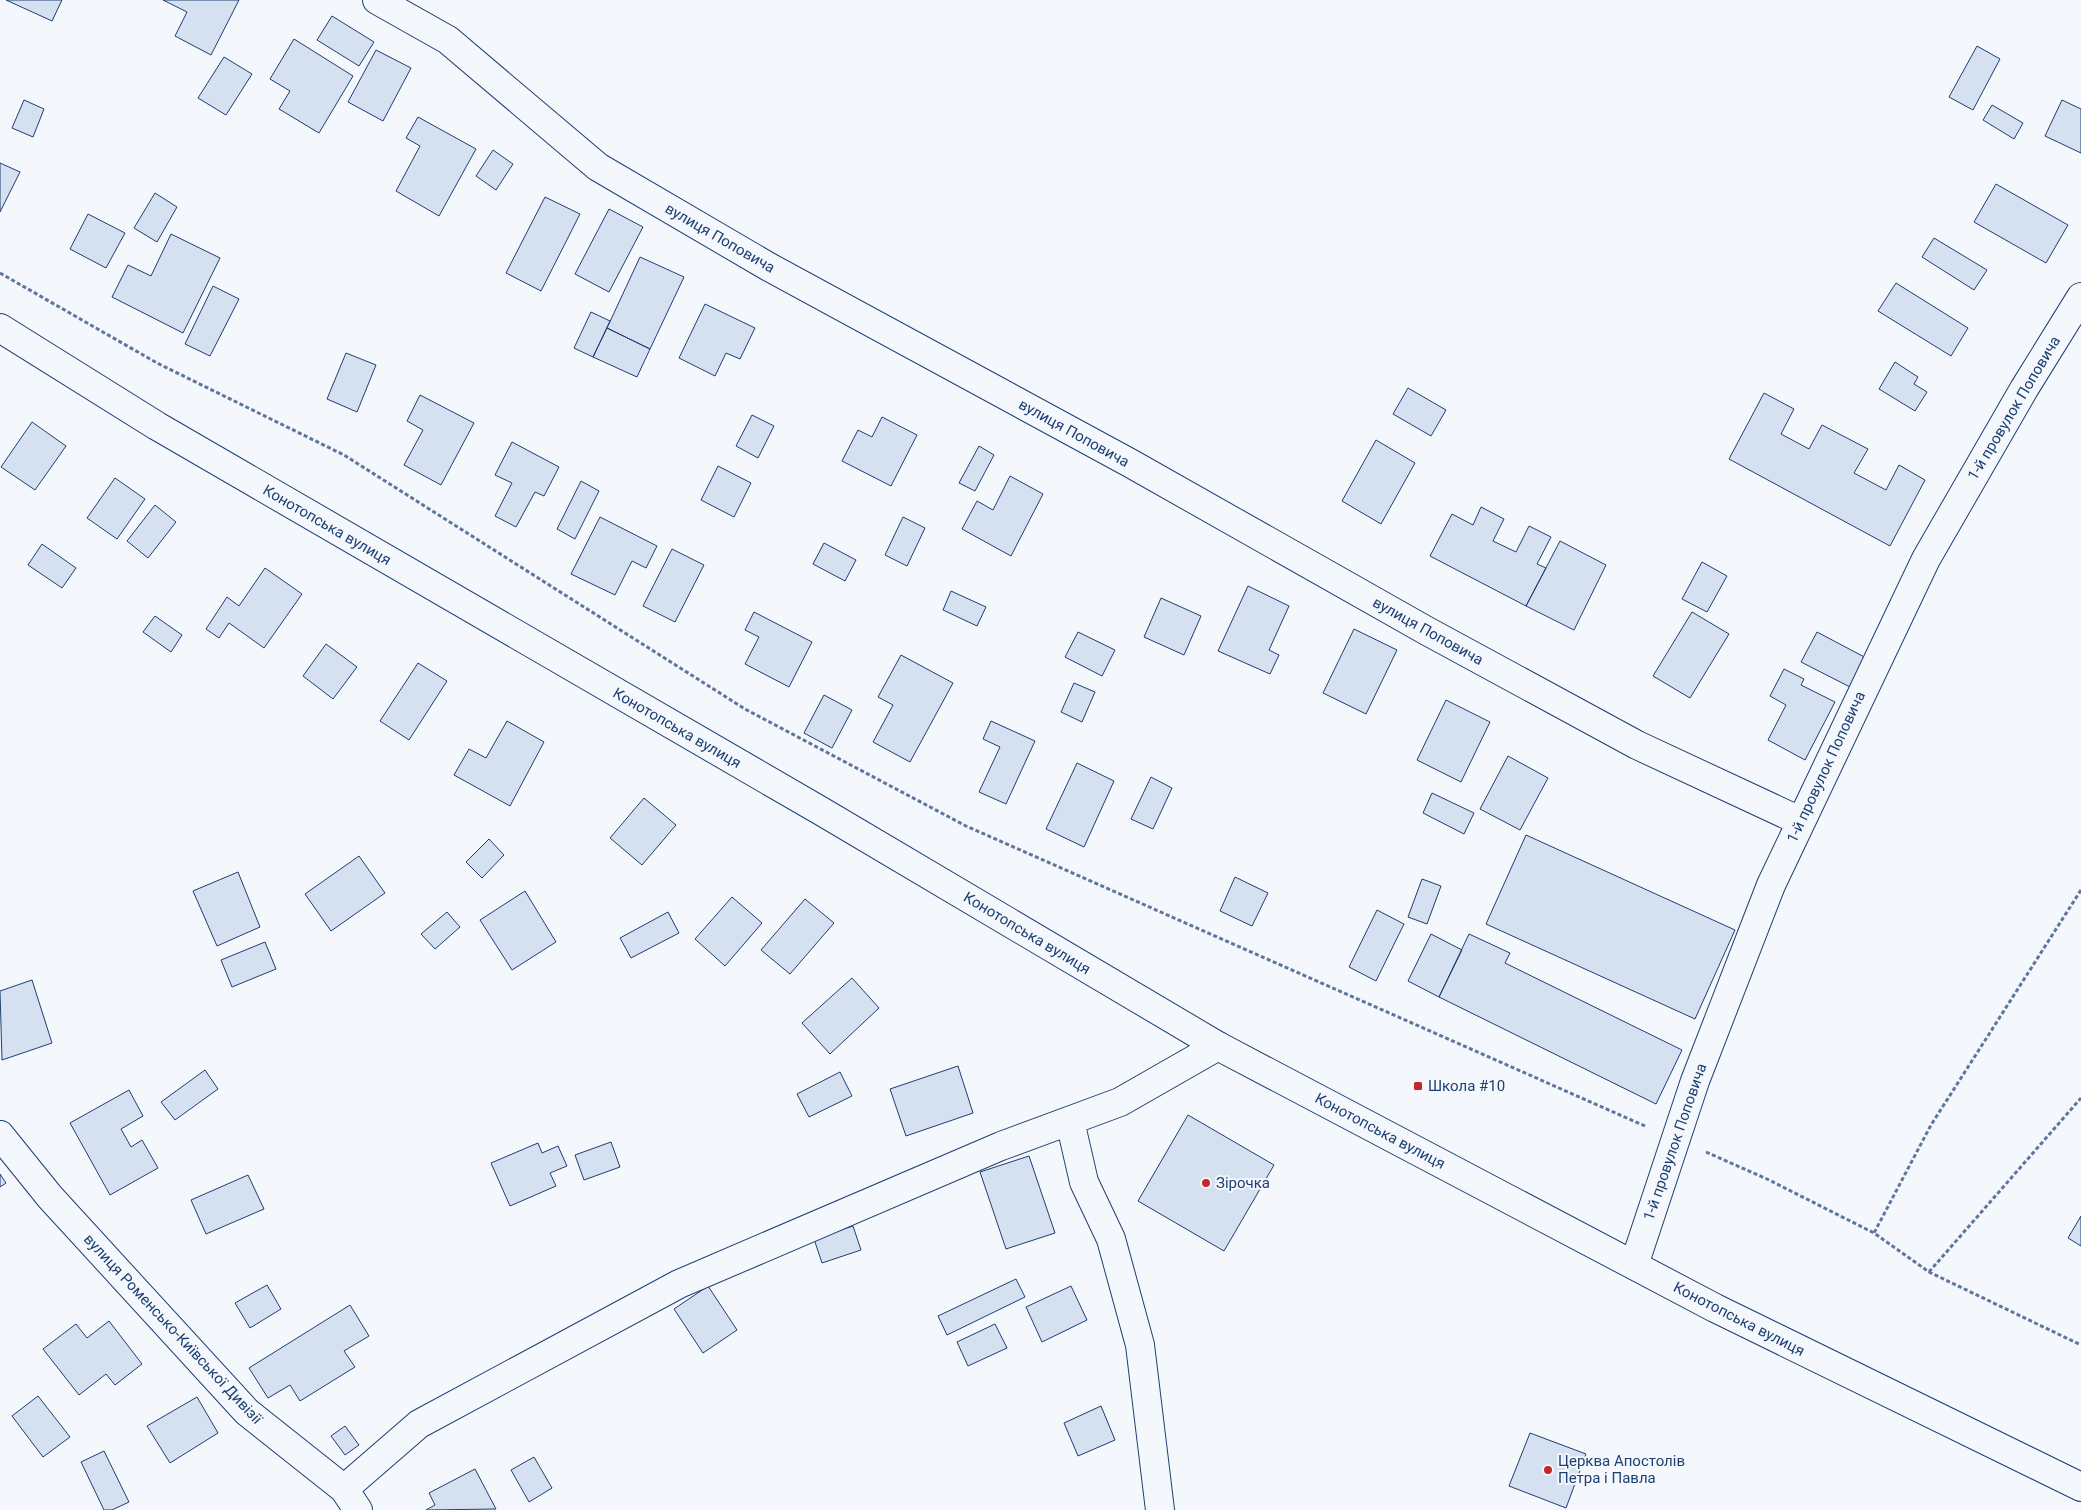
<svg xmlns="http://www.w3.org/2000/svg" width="2081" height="1510" font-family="Roboto,sans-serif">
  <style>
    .building { fill: #d5e0f0; stroke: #1d3f73 }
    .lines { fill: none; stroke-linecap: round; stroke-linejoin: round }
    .street-casing { stroke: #1d3f73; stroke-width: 30 }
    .primary-casing { stroke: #1d3f73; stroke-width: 30 }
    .path { stroke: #5e769c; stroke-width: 3; stroke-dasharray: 4 2.5; stroke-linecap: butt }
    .street { stroke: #f4f7fb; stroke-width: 28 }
    .primary { stroke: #f4f7fb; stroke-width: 28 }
    .poi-dot { fill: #c62828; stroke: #f4f7fb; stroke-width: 2 }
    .labels { text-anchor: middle; stroke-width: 4; stroke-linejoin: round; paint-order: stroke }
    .street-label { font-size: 15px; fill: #1d3f73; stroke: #f4f7fb }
    .poi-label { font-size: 15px; fill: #1d3f73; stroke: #f4f7fb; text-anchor: start }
  </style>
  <rect width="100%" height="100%" fill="#f4f7fb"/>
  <path class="building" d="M 6,0 L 62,0 L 52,21 Z
    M 163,0 L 239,0 L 211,55 L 175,36 L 187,12 Z
    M 332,16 L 374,42 L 359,66 L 317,40 Z
    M 294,39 L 353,76 L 319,133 L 279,109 L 290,91 L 270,79 Z
    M 1977,46 L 2000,59 L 1973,110 L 1949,97 Z
    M 376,50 L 411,68 L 383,121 L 348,102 Z
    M 224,57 L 252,74 L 226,115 L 198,98 Z
    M 24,100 L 44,109 L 33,137 L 12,128 Z
    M 2062,100 L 2081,109 L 2081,153 L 2045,136 Z
    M 1992,105 L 2023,123 L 2014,139 L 1983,120 Z
    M 418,117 L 476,149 L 439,216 L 396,191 L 420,146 L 406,138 Z
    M 493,150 L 513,164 L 496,190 L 476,176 Z
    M 0,163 L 20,172 L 0,212 Z
    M 1996,184 L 2068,225 L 2046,263 L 1974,222 Z
    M 155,193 L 177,207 L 157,242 L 134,228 Z
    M 545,197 L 580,214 L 541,291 L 506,273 Z
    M 609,209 L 643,227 L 609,292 L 575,274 Z
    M 88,214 L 125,233 L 106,268 L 70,249 Z
    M 171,234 L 220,258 L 183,333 L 112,297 L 128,265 L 151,276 Z
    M 1934,238 L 1987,270 L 1974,290 L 1922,257 Z
    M 640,257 L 684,277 L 650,349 L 607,328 Z
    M 1896,283 L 1968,328 L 1951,356 L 1878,311 Z
    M 213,286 L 239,299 L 210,356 L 185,344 Z
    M 705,304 L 755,328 L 740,359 L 726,353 L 715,376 L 679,358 Z
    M 591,312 L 610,321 L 593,357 L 574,348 Z
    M 607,328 L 650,349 L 637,377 L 593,357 Z
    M 346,353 L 376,365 L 357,412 L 327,399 Z
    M 1895,362 L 1918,377 L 1914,384 L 1927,392 L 1915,411 L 1879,389 Z
    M 1408,388 L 1446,410 L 1431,436 L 1393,414 Z
    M 1764,393 L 1794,409 L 1781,434 L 1809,449 L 1822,425 L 1868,449 L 1854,473 L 1886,490 L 1899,465 L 1925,480 L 1890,546 L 1729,459 Z
    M 420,395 L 474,423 L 441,485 L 404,465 L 423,430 L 407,421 Z
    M 752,415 L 774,426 L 758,458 L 736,446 Z
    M 882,417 L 917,435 L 891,486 L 842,461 L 858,430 L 872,437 Z
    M 32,422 L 66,446 L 35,490 L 1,467 Z
    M 1376,440 L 1415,463 L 1381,524 L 1342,501 Z
    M 512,442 L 559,467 L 544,496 L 535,492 L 516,527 L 495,516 L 512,483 L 495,475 Z
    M 979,446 L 994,455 L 975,491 L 959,483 Z
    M 718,466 L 751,483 L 734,517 L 701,500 Z
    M 1010,476 L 1043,494 L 1011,556 L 962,529 L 977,501 L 993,510 Z
    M 115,478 L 145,499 L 117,539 L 87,518 Z
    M 581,481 L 599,491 L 575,539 L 557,529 Z
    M 155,505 L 176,522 L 148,558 L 127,541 Z
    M 1481,507 L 1504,519 L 1493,541 L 1516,552 L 1529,526 L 1551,537 L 1537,564 L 1546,568 L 1526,606 L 1430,556 L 1452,514 L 1473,525 Z
    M 600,517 L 657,546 L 646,568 L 632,561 L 615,595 L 571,574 Z
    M 903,517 L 925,528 L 907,566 L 885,555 Z
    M 1560,541 L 1606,565 L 1574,630 L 1526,606 Z
    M 824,543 L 856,560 L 845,581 L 813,564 Z
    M 42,544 L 76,568 L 62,588 L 28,565 Z
    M 672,549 L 704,565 L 675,622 L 643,606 Z
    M 1702,562 L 1727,576 L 1707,612 L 1682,599 Z
    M 265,568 L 302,594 L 264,648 L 229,623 L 219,638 L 206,629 L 227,597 L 239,606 Z
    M 1248,586 L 1289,606 L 1269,650 L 1279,655 L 1270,674 L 1218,651 Z
    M 951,591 L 986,607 L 977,626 L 943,610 Z
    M 1161,598 L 1201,616 L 1184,655 L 1144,637 Z
    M 754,612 L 812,642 L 789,687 L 745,664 L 759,637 L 745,630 Z
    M 1692,612 L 1729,634 L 1690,698 L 1653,676 Z
    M 155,616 L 182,635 L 171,652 L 143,632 Z
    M 1354,629 L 1397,650 L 1366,714 L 1323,693 Z
    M 1078,632 L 1115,650 L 1102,676 L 1065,657 Z
    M 1817,632 L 1870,660 L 1854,689 L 1801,662 Z
    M 326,644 L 357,667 L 333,699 L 303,676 Z
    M 901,655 L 953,683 L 910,762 L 873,742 L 893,705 L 878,697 Z
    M 418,663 L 447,681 L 409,740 L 380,721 Z
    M 1784,669 L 1804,679 L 1801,685 L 1835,702 L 1805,760 L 1768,740 L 1786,705 L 1770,696 Z
    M 1074,683 L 1095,692 L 1082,722 L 1061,712 Z
    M 824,695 L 852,710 L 832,748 L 804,733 Z
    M 1446,700 L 1490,722 L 1461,782 L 1417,760 Z
    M 507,721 L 544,742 L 510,806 L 454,775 L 469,749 L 486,758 Z
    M 991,721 L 1035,741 L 1006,804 L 979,792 L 1000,747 L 983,739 Z
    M 1508,756 L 1548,778 L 1520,830 L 1480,809 Z
    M 1077,763 L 1114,781 L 1084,847 L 1046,829 Z
    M 1151,777 L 1172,788 L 1153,829 L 1131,819 Z
    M 1432,793 L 1474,813 L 1464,834 L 1423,813 Z
    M 644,798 L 676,825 L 642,865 L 610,838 Z
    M 1526,835 L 1735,930 L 1695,1019 L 1486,924 Z
    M 489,839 L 504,855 L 482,878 L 466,862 Z
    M 359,856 L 385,893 L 331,931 L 305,894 Z
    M 238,872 L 260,927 L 217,946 L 193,891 Z
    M 1235,877 L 1268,893 L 1252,926 L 1220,911 Z
    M 1422,879 L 1441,886 L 1427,924 L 1408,917 Z
    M 525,891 L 556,942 L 512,970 L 480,920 Z
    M 732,897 L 762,923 L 725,966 L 695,939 Z
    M 805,899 L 834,923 L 790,974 L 761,950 Z
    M 1377,910 L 1404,924 L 1376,981 L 1349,967 Z
    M 447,912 L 460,927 L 435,949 L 421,934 Z
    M 668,912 L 679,933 L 631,958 L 620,938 Z
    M 1431,934 L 1462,950 L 1439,997 L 1408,981 Z
    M 1469,934 L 1510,953 L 1505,963 L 1682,1050 L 1656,1104 L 1439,997 Z
    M 265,942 L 276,969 L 232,987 L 221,960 Z
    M 852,978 L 879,1008 L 830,1054 L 802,1023 Z
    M 32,980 L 52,1043 L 2,1060 L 0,991 Z
    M 958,1066 L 973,1113 L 906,1136 L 890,1089 Z
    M 205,1070 L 218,1089 L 175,1120 L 161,1102 Z
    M 840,1072 L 852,1096 L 809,1117 L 797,1094 Z
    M 129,1090 L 143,1116 L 121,1129 L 131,1147 L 142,1140 L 158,1168 L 110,1195 L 70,1123 Z
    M 1188,1115 L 1274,1165 L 1224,1251 L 1138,1201 Z
    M 611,1142 L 620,1167 L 584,1180 L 575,1155 Z
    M 538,1143 L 542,1153 L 558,1146 L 567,1166 L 550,1173 L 556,1186 L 510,1206 L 491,1163 Z
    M 1029,1156 L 1055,1233 L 1006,1249 L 980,1172 Z
    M 0,1174 L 6,1183 L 0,1187 Z
    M 248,1175 L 264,1209 L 206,1234 L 191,1200 Z
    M 2081,1216 L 2081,1246 L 2068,1238 Z
    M 853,1226 L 861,1250 L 822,1263 L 814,1239 Z
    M 1016,1279 L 1025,1297 L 947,1335 L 938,1316 Z
    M 267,1285 L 281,1309 L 250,1328 L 235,1303 Z
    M 708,1286 L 737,1330 L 703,1353 L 674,1309 Z
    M 1071,1286 L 1087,1320 L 1042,1342 L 1026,1307 Z
    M 350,1305 L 369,1336 L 344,1351 L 355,1367 L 300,1401 L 290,1385 L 268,1398 L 249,1368 Z
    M 109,1321 L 142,1364 L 115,1385 L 106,1374 L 79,1395 L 43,1349 L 76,1324 L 87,1338 Z
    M 995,1324 L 1007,1348 L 968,1366 L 957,1342 Z
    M 38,1396 L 70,1437 L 43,1457 L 12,1416 Z
    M 197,1397 L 218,1433 L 170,1463 L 147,1426 Z
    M 1101,1406 L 1115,1440 L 1078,1456 L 1064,1423 Z
    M 345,1426 L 359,1445 L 345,1455 L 331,1436 Z
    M 1530,1433 L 1586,1454 L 1566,1508 L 1509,1486 Z
    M 104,1451 L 129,1502 L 112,1510 L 104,1510 L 81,1462 Z
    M 534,1457 L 552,1488 L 529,1502 L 511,1470 Z
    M 475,1469 L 496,1509 L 426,1510 L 435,1505 L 429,1493 Z"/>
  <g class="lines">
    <defs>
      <path id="street" d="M 377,0 L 448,40 L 598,167 L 769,267 L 1130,463 L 1427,631 L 1637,745 L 1800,821
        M 1070,1121 L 1084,1182 L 1111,1239 L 1140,1345 L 1160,1510
        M 0,1135 L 50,1197 L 247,1412 L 344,1489 L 358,1510
        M 1634,1265 L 1695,1081 L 1771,885 L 1926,559 L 2024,389 L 2081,297
        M 344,1489 L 419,1424 L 679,1284 L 1001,1146 L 1120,1102 L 1218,1046"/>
      <path id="primary" d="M 0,328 L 157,426 L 821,811 L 1218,1046 L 1715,1308 L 2081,1487"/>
    </defs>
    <use href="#street" class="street-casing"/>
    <use href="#primary" class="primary-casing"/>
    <path class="path" d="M 0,273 L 157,363 L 344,455 L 745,709 L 966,826 L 1645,1126
      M 2081,890 L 1931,1125 L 1874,1233 L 1929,1272 L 2081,1345
      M 1706,1152 L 1767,1179 L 1874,1233
      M 1929,1272 L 2081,1098"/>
    <use href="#street" class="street"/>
    <use href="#primary" class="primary"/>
  </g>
  <g class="poi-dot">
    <rect x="1413" y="1081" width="10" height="10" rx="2.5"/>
    <circle cx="1206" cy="1183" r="5"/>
    <circle cx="1548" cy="1470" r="5"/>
  </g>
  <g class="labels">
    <g class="street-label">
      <text transform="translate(720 238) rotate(30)" y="5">вулиця Поповича</text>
      <text transform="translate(2014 408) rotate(-59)" y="5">1-й провулок Поповича</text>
      <text transform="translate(1074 433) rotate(29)" y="5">вулиця Поповича</text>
      <text transform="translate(327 525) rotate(30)" y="5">Конотопська вулиця</text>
      <text transform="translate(1428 631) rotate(29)" y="5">вулиця Поповича</text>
      <text transform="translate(677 728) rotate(30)" y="5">Конотопська вулиця</text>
      <text transform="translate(1826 767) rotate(-65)" y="5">1-й провулок Поповича</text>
      <text transform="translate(1027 933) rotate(31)" y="5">Конотопська вулиця</text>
      <text transform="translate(1380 1131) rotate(28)" y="5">Конотопська вулиця</text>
      <text transform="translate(1675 1142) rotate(-71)" y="5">1-й провулок Поповича</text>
      <text transform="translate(1739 1319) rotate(27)" y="5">Конотопська вулиця</text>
      <text transform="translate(173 1329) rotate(47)" y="5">вулиця Роменсько-Київської Дивізії</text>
    </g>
    <g class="poi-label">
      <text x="1428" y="1091">Школа #10</text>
      <text x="1216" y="1188">Зірочка</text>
      <text x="1558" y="1466">Церква Апостолів<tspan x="1558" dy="17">Петра і Павла</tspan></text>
    </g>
  </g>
</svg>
